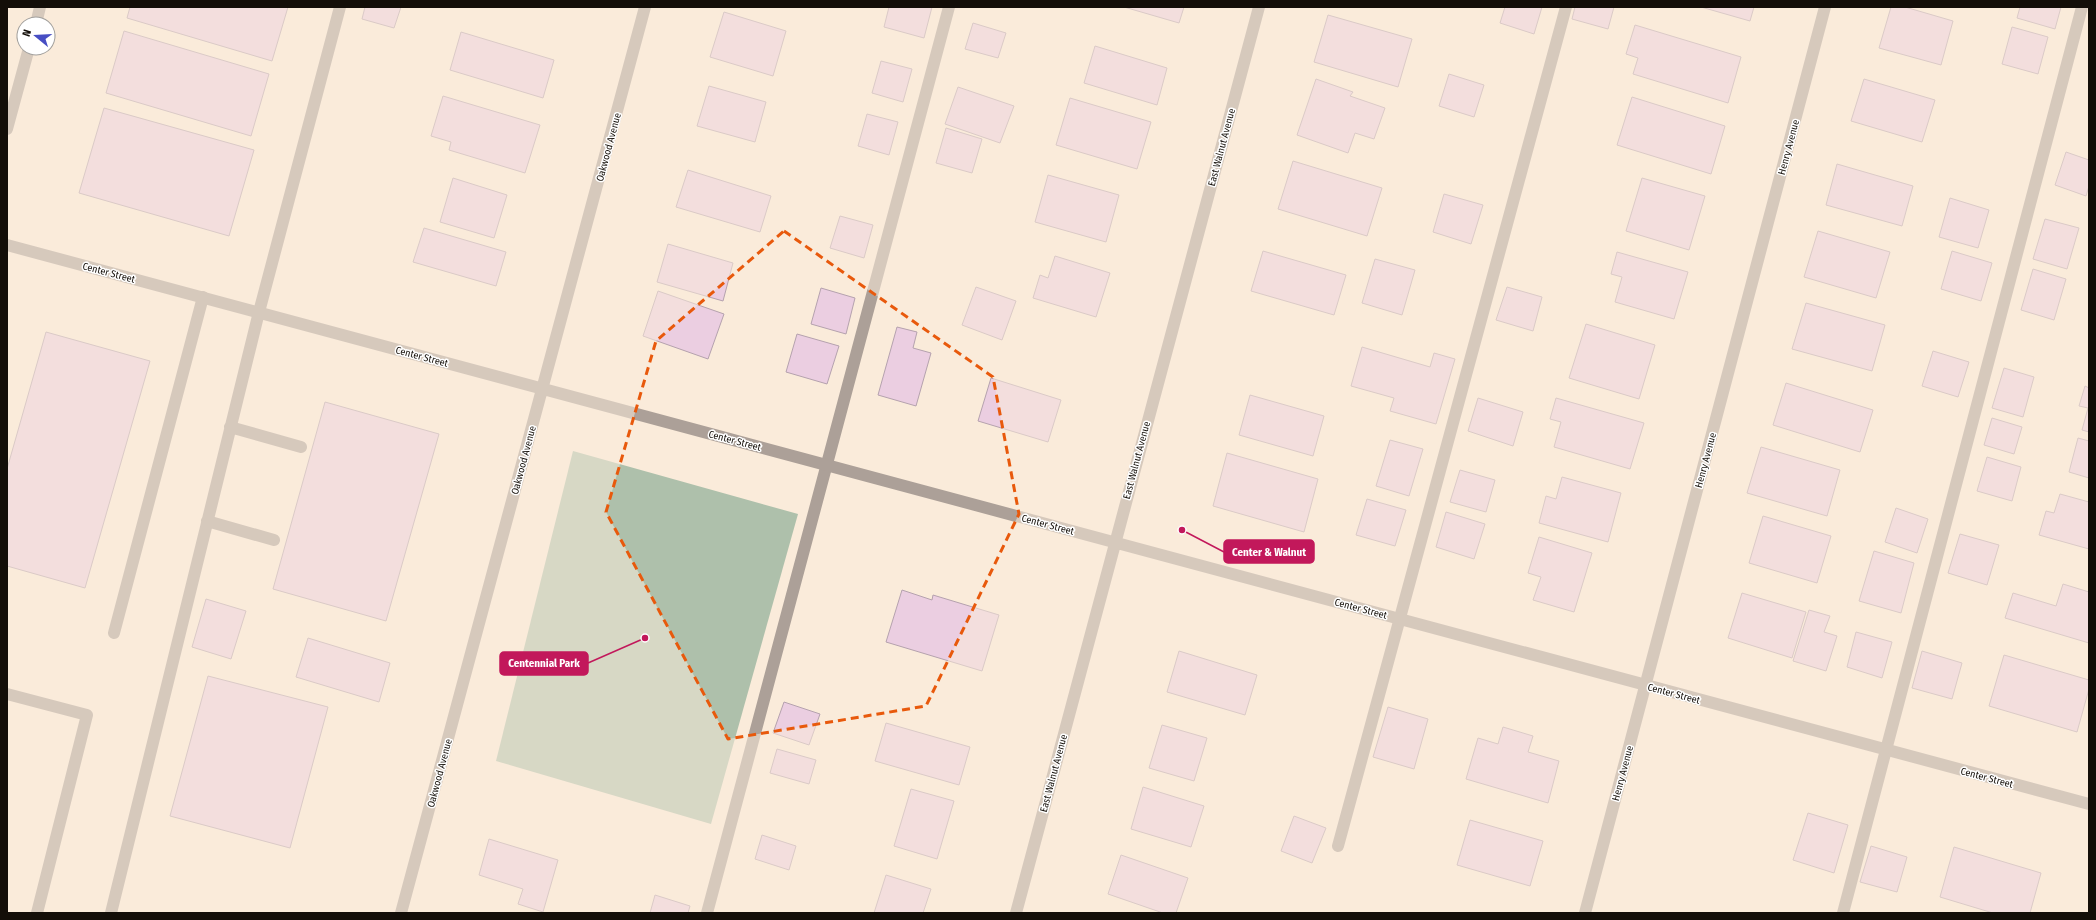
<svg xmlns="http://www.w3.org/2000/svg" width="2096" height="920" font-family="'Fira Sans Condensed',sans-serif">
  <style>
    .green { fill: #aec0ab }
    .building { fill: #ebcee1; stroke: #b5a2ae }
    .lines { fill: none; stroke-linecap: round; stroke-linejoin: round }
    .lane { stroke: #aca098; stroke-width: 12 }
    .street { stroke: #aca098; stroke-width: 12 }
    .marked { fill: none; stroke: #e8590c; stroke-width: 3; stroke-dasharray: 8 5; stroke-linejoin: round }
    .labels { text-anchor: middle; stroke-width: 3; stroke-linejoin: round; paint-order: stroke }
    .street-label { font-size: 10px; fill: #130e08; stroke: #fff }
    .leader { fill: none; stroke: #c2185b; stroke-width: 1.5 }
    .callout-dot { fill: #c2185b; stroke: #fff; stroke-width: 1.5 }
    .callout { fill: #c2185b; stroke: #c2185b; stroke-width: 1.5 }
    .callout-label { font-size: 11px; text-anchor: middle; font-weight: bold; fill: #fff }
  </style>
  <rect width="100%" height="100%" fill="#faebda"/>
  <path class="green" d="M 573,451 L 798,514 L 711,824 L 496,761 Z"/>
  <path class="building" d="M 130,7 L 288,7 L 272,61 L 127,18 Z
    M 365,7 L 401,7 L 394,28 L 362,19 Z
    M 889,7 L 932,7 L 924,38 L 884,27 Z
    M 1124,7 L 1184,7 L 1179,23 Z
    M 1505,7 L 1542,7 L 1534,34 L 1500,23 Z
    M 1575,7 L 1614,7 L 1608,29 L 1572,19 Z
    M 1701,7 L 1754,7 L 1750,21 Z
    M 1891,7 L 1905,7 L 1953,21 L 1941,65 L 1879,48 Z
    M 2020,7 L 2061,7 L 2055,29 L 2017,18 Z
    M 724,12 L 786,31 L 773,76 L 710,57 Z
    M 1328,15 L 1412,39 L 1398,87 L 1314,62 Z
    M 973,23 L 1006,33 L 998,58 L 965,49 Z
    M 1635,25 L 1741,57 L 1728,103 L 1633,74 L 1638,58 L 1626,54 Z
    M 2012,27 L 2048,37 L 2038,74 L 2002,64 Z
    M 124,31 L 269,74 L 251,136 L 106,93 Z
    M 461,32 L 554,60 L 543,98 L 450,70 Z
    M 1095,46 L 1167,68 L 1157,105 L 1084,83 Z
    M 881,61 L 912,69 L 903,102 L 872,93 Z
    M 1449,74 L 1484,85 L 1474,117 L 1439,106 Z
    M 1316,79 L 1353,92 L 1350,96 L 1385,108 L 1374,139 L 1355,133 L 1348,153 L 1297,135 Z
    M 1864,79 L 1935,100 L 1922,142 L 1851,121 Z
    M 709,86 L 766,102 L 755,142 L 697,126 Z
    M 958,87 L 1014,106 L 1000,143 L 945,124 Z
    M 443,96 L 540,125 L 525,173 L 449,150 L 451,142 L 431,136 Z
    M 1632,97 L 1725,126 L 1711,174 L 1617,145 Z
    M 1070,98 L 1151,122 L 1137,169 L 1056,145 Z
    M 104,108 L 254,150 L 229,236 L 79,193 Z
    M 867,114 L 898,122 L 889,155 L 858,146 Z
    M 946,128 L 982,139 L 972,173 L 936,163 Z
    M 2066,152 L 2089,160 L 2089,186 L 2086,196 L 2055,185 Z
    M 1293,161 L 1382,188 L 1367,236 L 1278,209 Z
    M 1837,164 L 1913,186 L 1902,226 L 1826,205 Z
    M 688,170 L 771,196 L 760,232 L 676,207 Z
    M 1048,175 L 1119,195 L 1106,242 L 1035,222 Z
    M 453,178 L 507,195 L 494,238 L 440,222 Z
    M 1642,178 L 1705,196 L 1689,250 L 1626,231 Z
    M 1444,194 L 1483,205 L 1471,244 L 1433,232 Z
    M 1950,198 L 1989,210 L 1978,248 L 1939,237 Z
    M 840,216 L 873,225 L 864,258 L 830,248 Z
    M 2045,219 L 2079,228 L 2067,269 L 2033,259 Z
    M 424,228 L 506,252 L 496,286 L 413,262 Z
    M 1818,231 L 1890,252 L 1876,298 L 1804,277 Z
    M 668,244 L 733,263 L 723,301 L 657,282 Z
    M 1263,251 L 1346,275 L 1334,315 L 1251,291 Z
    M 1952,251 L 1992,263 L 1981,301 L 1941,289 Z
    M 1617,252 L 1688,272 L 1674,319 L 1615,302 L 1622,277 L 1611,274 Z
    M 1055,256 L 1110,273 L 1096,317 L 1033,298 L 1040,275 L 1048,278 Z
    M 1375,259 L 1415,270 L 1402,315 L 1362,303 Z
    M 2033,269 L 2066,279 L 2054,320 L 2021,310 Z
    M 976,287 L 1016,301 L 1002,340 L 962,325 Z
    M 1507,287 L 1542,297 L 1533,331 L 1496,320 Z
    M 821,288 L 855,298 L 846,334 L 811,324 Z
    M 658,291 L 724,314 L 708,359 L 643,336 Z
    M 1806,303 L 1885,325 L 1872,371 L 1792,349 Z
    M 1586,324 L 1655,345 L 1639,399 L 1569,378 Z
    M 897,327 L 917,332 L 913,348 L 931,353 L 916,406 L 878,395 Z
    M 46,332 L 150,361 L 85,588 L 7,566 L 7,469 Z
    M 797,334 L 839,346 L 827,384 L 786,372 Z
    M 1362,347 L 1430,367 L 1434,353 L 1455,359 L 1436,424 L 1390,411 L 1394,398 L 1351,386 Z
    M 1933,351 L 1969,362 L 1958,397 L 1922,386 Z
    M 2004,368 L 2034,377 L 2023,417 L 1992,408 Z
    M 991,378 L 1061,400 L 1048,442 L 978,421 Z
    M 1786,383 L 1873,410 L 1860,452 L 1773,425 Z
    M 2085,386 L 2089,388 L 2089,432 L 2082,430 L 2088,408 L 2079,406 Z
    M 1250,395 L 1324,416 L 1313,456 L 1239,435 Z
    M 1478,398 L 1523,412 L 1513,446 L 1468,431 Z
    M 1556,398 L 1644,423 L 1630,469 L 1554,447 L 1561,422 L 1550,419 Z
    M 325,402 L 439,434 L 386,621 L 273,589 Z
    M 1992,418 L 2022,427 L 2014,454 L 1984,445 Z
    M 2078,438 L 2089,441 L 2089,478 L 2069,472 Z
    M 1390,440 L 1423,449 L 1409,496 L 1376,486 Z
    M 1761,447 L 1840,470 L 1827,516 L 1747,493 Z
    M 1227,453 L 1318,479 L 1304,532 L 1213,506 Z
    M 1987,457 L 2021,467 L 2012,501 L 1977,491 Z
    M 1460,470 L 1495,480 L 1486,512 L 1450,502 Z
    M 1562,477 L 1621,493 L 1608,542 L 1539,523 L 1546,496 L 1556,499 Z
    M 2060,494 L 2089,502 L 2089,549 L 2039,535 L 2046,511 L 2054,513 Z
    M 1367,499 L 1406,510 L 1395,546 L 1356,535 Z
    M 1896,508 L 1928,519 L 1917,553 L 1885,542 Z
    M 1446,512 L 1485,524 L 1474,559 L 1436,547 Z
    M 1763,516 L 1831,536 L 1817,583 L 1749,563 Z
    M 1960,534 L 1999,545 L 1987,585 L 1948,573 Z
    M 1539,537 L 1592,553 L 1574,612 L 1533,600 L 1541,577 L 1528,573 Z
    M 1874,551 L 1914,563 L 1901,613 L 1859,601 Z
    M 2063,584 L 2089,592 L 2089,643 L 2005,618 L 2013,593 L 2056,606 Z
    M 902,590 L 932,600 L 933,595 L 999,615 L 982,671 L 886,642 Z
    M 1742,593 L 1806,612 L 1792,658 L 1728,638 Z
    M 206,599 L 246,611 L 231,659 L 192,647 Z
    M 1809,610 L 1830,616 L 1824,632 L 1837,636 L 1826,671 L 1793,661 Z
    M 1856,632 L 1892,642 L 1882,678 L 1847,667 Z
    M 308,638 L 390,663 L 379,702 L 296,677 Z
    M 1179,651 L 1257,675 L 1245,715 L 1167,692 Z
    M 1922,651 L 1962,663 L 1952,699 L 1912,688 Z
    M 2004,655 L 2089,680 L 2089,689 L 2077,732 L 1989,706 Z
    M 208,676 L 328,707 L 290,848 L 170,816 Z
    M 784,702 L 820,714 L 809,745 L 773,733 Z
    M 1388,707 L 1428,719 L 1414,769 L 1373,757 Z
    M 886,723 L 970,747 L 959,785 L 875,761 Z
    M 1162,725 L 1207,738 L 1194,781 L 1149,768 Z
    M 1503,727 L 1533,736 L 1528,752 L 1559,761 L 1548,803 L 1466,779 L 1478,738 L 1498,744 Z
    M 777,749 L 816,760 L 809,784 L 770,773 Z
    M 1143,787 L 1204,806 L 1191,847 L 1131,829 Z
    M 911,789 L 954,801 L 937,859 L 894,846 Z
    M 1808,813 L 1848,825 L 1834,873 L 1793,860 Z
    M 1294,816 L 1326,828 L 1312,863 L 1281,851 Z
    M 1470,820 L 1543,841 L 1530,886 L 1457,865 Z
    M 762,835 L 796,846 L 789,870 L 755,859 Z
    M 489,839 L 558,860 L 543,912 L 518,904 L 523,889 L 479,875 Z
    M 1871,846 L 1907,857 L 1897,892 L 1860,882 Z
    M 1954,847 L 2041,873 L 2030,913 L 1993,913 L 1940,897 Z
    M 1121,855 L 1188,878 L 1176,913 L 1163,913 L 1108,894 Z
    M 886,875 L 931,889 L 923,913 L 874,913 Z
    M 655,895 L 690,906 L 688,913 L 650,913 Z"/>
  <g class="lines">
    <path class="lane" d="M 230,427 L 301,447
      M 207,521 L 274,540
      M 114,633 L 203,297
      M 7,694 L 87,715 L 37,913
      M 1338,846 L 1566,7
      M 111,913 L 259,312 L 340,7
      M 707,913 L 949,7
      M 1843,913 L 2082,7"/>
    <path class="street" d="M 36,24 L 40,7
      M 7,129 L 29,48
      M 7,245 L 2089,804
      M 401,913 L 645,7
      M 1016,913 L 1259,7
      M 1585,913 L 1825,7"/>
  </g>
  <path d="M0 0H2096V920H0ZM 784,231 L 993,377 L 1019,514 L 926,706 L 728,739 L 606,512 L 656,341 Z" fill="#faebda" fill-opacity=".55" fill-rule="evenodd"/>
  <path class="marked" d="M 784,231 L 993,377 L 1019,514 L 926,706 L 728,739 L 606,512 L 656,341 Z"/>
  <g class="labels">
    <g class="street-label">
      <text transform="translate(608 147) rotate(-75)" y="4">Oakwood Avenue</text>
      <text transform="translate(1221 147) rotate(-75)" y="4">East Walnut Avenue</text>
      <text transform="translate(1788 147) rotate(-75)" y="4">Henry Avenue</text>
      <text transform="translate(109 272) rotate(15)" y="4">Center Street</text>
      <text transform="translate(422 356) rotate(15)" y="4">Center Street</text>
      <text transform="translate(735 440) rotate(15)" y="4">Center Street</text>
      <text transform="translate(523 460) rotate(-75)" y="4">Oakwood Avenue</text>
      <text transform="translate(1136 460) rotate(-75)" y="4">East Walnut Avenue</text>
      <text transform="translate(1705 460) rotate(-75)" y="4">Henry Avenue</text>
      <text transform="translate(1048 524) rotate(15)" y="4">Center Street</text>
      <text transform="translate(1361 608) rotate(15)" y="4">Center Street</text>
      <text transform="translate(1674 693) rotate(15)" y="4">Center Street</text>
      <text transform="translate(439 773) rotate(-75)" y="4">Oakwood Avenue</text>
      <text transform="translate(1053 773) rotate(-75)" y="4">East Walnut Avenue</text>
      <text transform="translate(1622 773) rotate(-75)" y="4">Henry Avenue</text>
      <text transform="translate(1987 777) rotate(15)" y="4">Center Street</text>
    </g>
  </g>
  <path class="leader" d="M1182 530L1224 552M645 638L588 663"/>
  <g class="callout-dot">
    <circle cx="1182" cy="530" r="4"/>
    <circle cx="645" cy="638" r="4"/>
  </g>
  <g class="callout">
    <rect x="1224" y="540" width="90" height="23" rx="4"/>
    <rect x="500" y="652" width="88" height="23" rx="4"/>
  </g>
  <g class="callout-label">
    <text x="1269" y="556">Center &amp; Walnut</text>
    <text x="544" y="667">Centennial Park</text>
  </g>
  <rect width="2096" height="920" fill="none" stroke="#130e08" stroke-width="16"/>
  <g transform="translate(36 36) rotate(288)"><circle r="19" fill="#ffffff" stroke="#a19f9c"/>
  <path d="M0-3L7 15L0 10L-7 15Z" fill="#474ec3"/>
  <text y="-6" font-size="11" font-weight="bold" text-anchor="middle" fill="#130e08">N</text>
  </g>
</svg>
